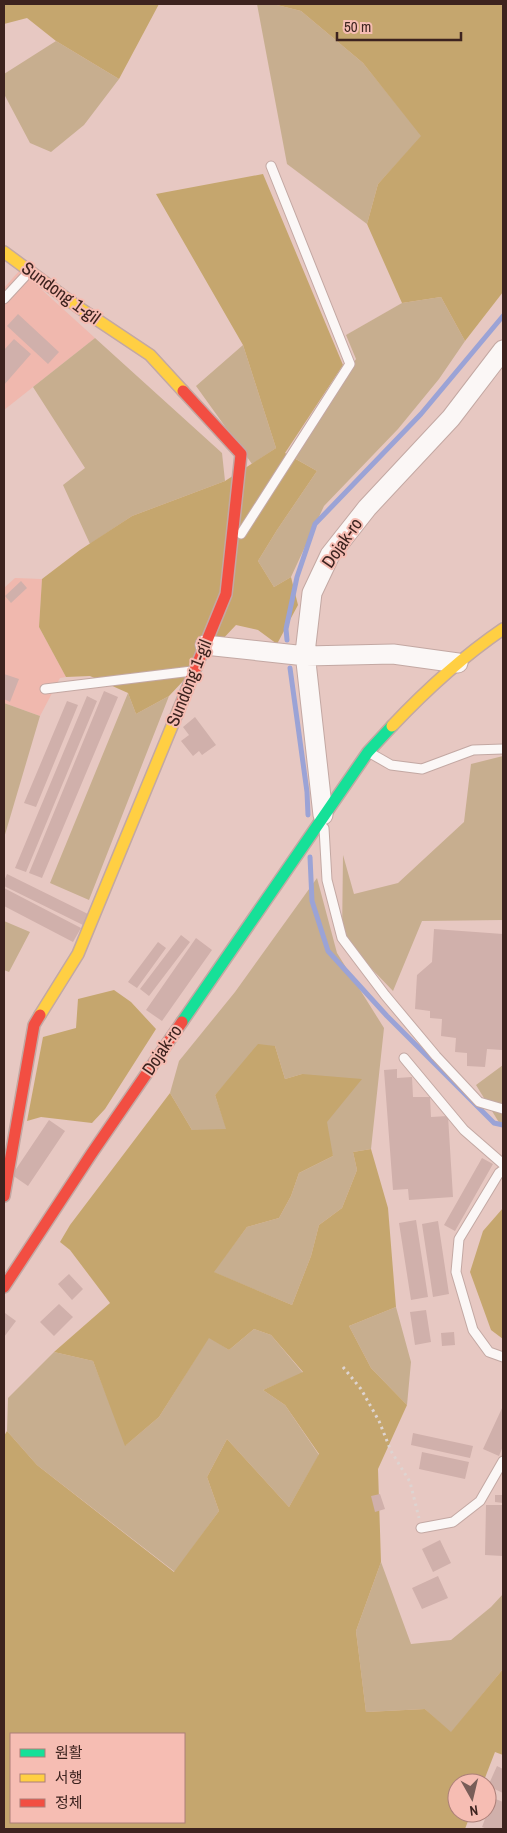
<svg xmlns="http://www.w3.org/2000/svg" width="507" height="1833" font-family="'Archivo Narrow','Noto Sans KR',sans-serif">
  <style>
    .built { fill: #f0b8ae }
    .green { fill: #c7ae8f }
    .forest { fill: #c5a66e; fill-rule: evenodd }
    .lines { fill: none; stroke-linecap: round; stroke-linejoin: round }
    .stream { stroke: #9ba3d6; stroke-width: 5 }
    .building { fill: #d0b0ab }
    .lane-casing { stroke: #c3a8a3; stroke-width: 11 }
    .street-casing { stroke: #c3a8a3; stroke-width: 21 }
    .fast-casing { stroke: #c3a8a3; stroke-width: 14 }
    .slow-casing { stroke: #c3a8a3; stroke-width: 14 }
    .jam-casing { stroke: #c3a8a3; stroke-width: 14 }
    .path { stroke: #ded4d1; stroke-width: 3; stroke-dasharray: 2.5 4; stroke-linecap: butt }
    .lane { stroke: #fbf7f6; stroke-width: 9 }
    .street { stroke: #fbf7f6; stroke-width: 19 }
    .fast { stroke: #16e098; stroke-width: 11 }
    .slow { stroke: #ffcf43; stroke-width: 11 }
    .jam { stroke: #f24e42; stroke-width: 11 }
    .labels { text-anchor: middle; stroke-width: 4; stroke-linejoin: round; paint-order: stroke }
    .street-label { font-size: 18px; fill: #3d231f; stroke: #f6bdb3 }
  </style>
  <rect width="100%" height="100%" fill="#e7c8c2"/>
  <path class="built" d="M 20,270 L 95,338 L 4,410 L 4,288 Z
    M 15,578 L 42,579 L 39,627 L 66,677 L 60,678 L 40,716 L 4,703 L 4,588 Z"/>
  <path class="green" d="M 257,4 L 273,4 L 301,11 L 363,63 L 422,136 L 378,184 L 367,224 L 287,164 Z
    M 56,41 L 119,79 L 84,125 L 51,152 L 30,143 L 4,94 L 4,74 Z
    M 441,297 L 465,341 L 439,379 L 398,429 L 324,506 L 291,577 L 274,587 L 258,561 L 277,530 L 317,471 L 294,458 L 356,359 L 346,335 L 402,303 Z
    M 95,338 L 222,453 L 225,481 L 132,516 L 90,544 L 63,485 L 85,468 L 33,387 Z
    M 243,345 L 276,448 L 252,464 L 196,386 Z
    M 128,693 L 136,714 L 169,696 L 89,900 L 50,883 Z
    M 4,703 L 40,716 L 4,838 Z
    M 503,756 L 503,920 L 422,921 L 393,991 L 342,938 L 343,855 L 354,894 L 398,883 L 464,822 L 471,764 Z
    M 317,878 L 337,953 L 384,1028 L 371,1149 L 353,1152 L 357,1170 L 342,1208 L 319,1225 L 311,1256 L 292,1305 L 213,1272 L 247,1227 L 279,1218 L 291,1196 L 299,1173 L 333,1156 L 302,1074 L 285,1079 L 275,1046 L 224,1085 L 215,1095 L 227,1130 L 192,1130 L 170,1093 L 179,1061 L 235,992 Z
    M 4,921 L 30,932 L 9,972 L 4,970 Z
    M 503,1065 L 503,1129 L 476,1085 Z
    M 396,1307 L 411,1362 L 407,1405 L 371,1368 L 349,1326 Z
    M 254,1329 L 271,1335 L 303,1373 L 263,1390 L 285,1405 L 319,1455 L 289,1507 L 227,1439 L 207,1477 L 219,1511 L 175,1572 L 37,1465 L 7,1431 L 8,1398 L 54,1352 L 93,1361 L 126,1445 L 159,1417 L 209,1337 L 229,1350 Z
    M 381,1562 L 411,1644 L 451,1640 L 491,1607 L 503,1594 L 503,1669 L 451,1733 L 425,1709 L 366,1712 L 356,1631 Z"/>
  <path class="forest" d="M 4,4 L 159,4 L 119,79 L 56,41 L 27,18 L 4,24 Z
    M 273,4 L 500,4 L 503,6 L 503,292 L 465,341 L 441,297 L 402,303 L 367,224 L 378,184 L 421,136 L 363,63 L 301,11 Z
    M 263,174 L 343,365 L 285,453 L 317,471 L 277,530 L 258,561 L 274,587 L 291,577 L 298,605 L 277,644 L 258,630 L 236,625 L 169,696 L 136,714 L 128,693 L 90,676 L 66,677 L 39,627 L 42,579 L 80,550 L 132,516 L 225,481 L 276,448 L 243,345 L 156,194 Z
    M 114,990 L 131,1002 L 156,1029 L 105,1109 L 92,1123 L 41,1117 L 27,1121 L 43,1037 L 76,1028 L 78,999 Z
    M 258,1044 L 275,1046 L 285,1079 L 302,1074 L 362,1079 L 327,1122 L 333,1156 L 299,1173 L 291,1196 L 279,1218 L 247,1227 L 214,1272 L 292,1305 L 311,1256 L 319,1225 L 342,1208 L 357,1170 L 353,1152 L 371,1149 L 388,1208 L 396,1307 L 349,1326 L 371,1368 L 407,1405 L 378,1469 L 381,1562 L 356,1631 L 366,1712 L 425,1709 L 451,1732 L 503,1669 L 503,1755 L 495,1752 L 483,1783 L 457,1783 L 457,1813 L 471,1813 L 465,1829 L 4,1829 L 4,1436 L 7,1431 L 37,1465 L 174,1572 L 219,1511 L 207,1477 L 227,1439 L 289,1507 L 319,1454 L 285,1405 L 263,1390 L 303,1372 L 271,1335 L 254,1329 L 229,1350 L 209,1338 L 159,1417 L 125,1446 L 93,1361 L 54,1352 L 110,1303 L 70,1250 L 60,1242 L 70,1225 L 170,1093 L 192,1130 L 226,1129 L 215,1095 ZM 11,1734 L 184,1734 L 184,1822 L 11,1822 Z
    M 503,1208 L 503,1339 L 491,1330 L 470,1272 L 483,1231 Z"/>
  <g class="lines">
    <path class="stream" d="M 287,640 L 286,629 L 297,577 L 315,524 L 421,414 L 503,316
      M 290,668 L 307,792 L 308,815
      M 310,857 L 312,901 L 328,951 L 387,1016 L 494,1123 L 503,1125"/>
  </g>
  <path class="building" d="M 18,314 L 59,352 L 48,364 L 7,326 Z
    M 14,339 L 31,354 L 4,385 L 4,350 Z
    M 21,581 L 27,588 L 11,603 L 5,596 Z
    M 4,674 L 19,679 L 10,702 L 4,699 Z
    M 104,691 L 118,697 L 42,878 L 29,873 Z
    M 87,696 L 97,701 L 26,872 L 15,868 Z
    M 67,701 L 78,705 L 36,807 L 24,803 Z
    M 195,717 L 216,745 L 202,755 L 199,751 L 193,756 L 181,741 L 189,735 L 183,727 Z
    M 7,874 L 88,914 L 83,925 L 4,886 L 4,881 Z
    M 4,888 L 81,928 L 73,942 L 4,906 Z
    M 434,929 L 503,934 L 502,1050 L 487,1049 L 485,1067 L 467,1066 L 467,1053 L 455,1052 L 456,1038 L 441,1036 L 442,1019 L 430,1018 L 430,1011 L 415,1009 L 417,975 L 432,962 Z
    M 181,935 L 190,942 L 149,996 L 140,989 Z
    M 196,938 L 212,950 L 162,1021 L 146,1010 Z
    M 158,942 L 166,948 L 137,988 L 128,982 Z
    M 397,1069 L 397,1078 L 412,1077 L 413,1097 L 430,1097 L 431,1117 L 448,1116 L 453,1197 L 409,1200 L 408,1189 L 393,1190 L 384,1070 Z
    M 49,1120 L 65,1131 L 28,1186 L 12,1175 Z
    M 482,1158 L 493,1164 L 455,1231 L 444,1225 Z
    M 416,1220 L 428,1297 L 411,1300 L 399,1223 Z
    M 438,1221 L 449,1294 L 433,1297 L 422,1224 Z
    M 69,1274 L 83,1289 L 72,1300 L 58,1284 Z
    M 59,1304 L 73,1317 L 54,1336 L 40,1322 Z
    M 426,1310 L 431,1342 L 415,1345 L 410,1312 Z
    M 5,1313 L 16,1321 L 4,1337 L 4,1316 Z
    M 454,1332 L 455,1345 L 442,1346 L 441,1333 Z
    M 503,1406 L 503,1446 L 499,1456 L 483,1449 Z
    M 413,1433 L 473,1446 L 470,1458 L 411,1445 Z
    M 422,1452 L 469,1462 L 465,1479 L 419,1469 Z
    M 380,1494 L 385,1509 L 375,1512 L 371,1496 Z
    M 495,1495 L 503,1495 L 503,1503 L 495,1502 Z
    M 486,1505 L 503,1505 L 503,1556 L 485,1555 Z
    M 440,1540 L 451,1563 L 433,1572 L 422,1549 Z
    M 438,1576 L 448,1598 L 422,1609 L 412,1588 Z
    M 497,1766 L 503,1769 L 503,1793 L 488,1786 Z
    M 493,1798 L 503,1802 L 503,1829 L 487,1829 L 482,1827 Z"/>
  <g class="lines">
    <defs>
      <path id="lane" d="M 4,299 L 28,273
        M 241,534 L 350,364 L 271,166
        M 45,689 L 192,671
        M 370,753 L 391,765 L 422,769 L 473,750 L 503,749
        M 324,828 L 327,880 L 342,938 L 385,995 L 436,1056 L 479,1102 L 503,1109
        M 404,1058 L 464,1130 L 503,1164
        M 503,1170 L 499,1173 L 459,1239 L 456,1272 L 473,1330 L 489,1352 L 503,1357
        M 421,1528 L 453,1522 L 480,1501 L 503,1461"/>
      <path id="street" d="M 205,645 L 306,656 L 393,654 L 458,663
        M 323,815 L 305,653 L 312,593 L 330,555 L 367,508 L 451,418 L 503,350"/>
      <path id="fast" d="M 182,1022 L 368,752 L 392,726"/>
      <path id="slow" d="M 4,252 L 78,307 L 150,355 L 183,391
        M 392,726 C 426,690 462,657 503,629
        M 40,1015 L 78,954 L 179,709"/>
      <path id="jam" d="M 179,709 L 226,594 L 241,454 L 183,391
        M 4,1196 L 34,1025 L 40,1015
        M 4,1287 L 92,1153 L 182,1022"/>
    </defs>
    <use href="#lane" class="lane-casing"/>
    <use href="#street" class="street-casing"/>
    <use href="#fast" class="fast-casing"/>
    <use href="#slow" class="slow-casing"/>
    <use href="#jam" class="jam-casing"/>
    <path class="path" d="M 343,1367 L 361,1389 L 379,1421 L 391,1451 L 410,1482 L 419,1518"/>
    <use href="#lane" class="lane"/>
    <use href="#street" class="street"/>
    <use href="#fast" class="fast"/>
    <use href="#slow" class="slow"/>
    <use href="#jam" class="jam"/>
  </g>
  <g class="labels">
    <g class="street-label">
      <text transform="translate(61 293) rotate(36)" y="6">Sundong 1-gil</text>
      <text transform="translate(342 543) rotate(-55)" y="6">Dojak-ro</text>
      <text transform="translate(189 683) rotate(-68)" y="6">Sundong 1-gil</text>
      <text transform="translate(162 1050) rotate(-56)" y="6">Dojak-ro</text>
    </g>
  </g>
  <rect width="507" height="1833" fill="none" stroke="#3d231f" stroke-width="10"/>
  <rect x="10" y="1733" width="175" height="90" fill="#f6bdb3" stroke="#ac7f78"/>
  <rect x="20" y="1749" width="25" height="8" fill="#16e098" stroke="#ac7f78"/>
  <text x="55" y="1758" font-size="15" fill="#3d231f">원활</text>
  <rect x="20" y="1774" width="25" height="8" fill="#ffcf43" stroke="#ac7f78"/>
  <text x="55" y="1783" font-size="15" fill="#3d231f">서행</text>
  <rect x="20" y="1799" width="25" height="8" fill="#f24e42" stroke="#ac7f78"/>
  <text x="55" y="1808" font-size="15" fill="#3d231f">정체</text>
  <g transform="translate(472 1798) rotate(172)"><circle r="24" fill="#f6bdb3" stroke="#ac7f78"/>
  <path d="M0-4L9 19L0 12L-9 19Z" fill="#785d58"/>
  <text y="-8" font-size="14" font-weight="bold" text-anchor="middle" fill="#3d231f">N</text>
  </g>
  <path d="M337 32v8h124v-8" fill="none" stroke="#3d231f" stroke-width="2.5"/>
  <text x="344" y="32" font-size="15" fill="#3d231f" stroke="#f6bdb3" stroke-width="4" paint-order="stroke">50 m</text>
</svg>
